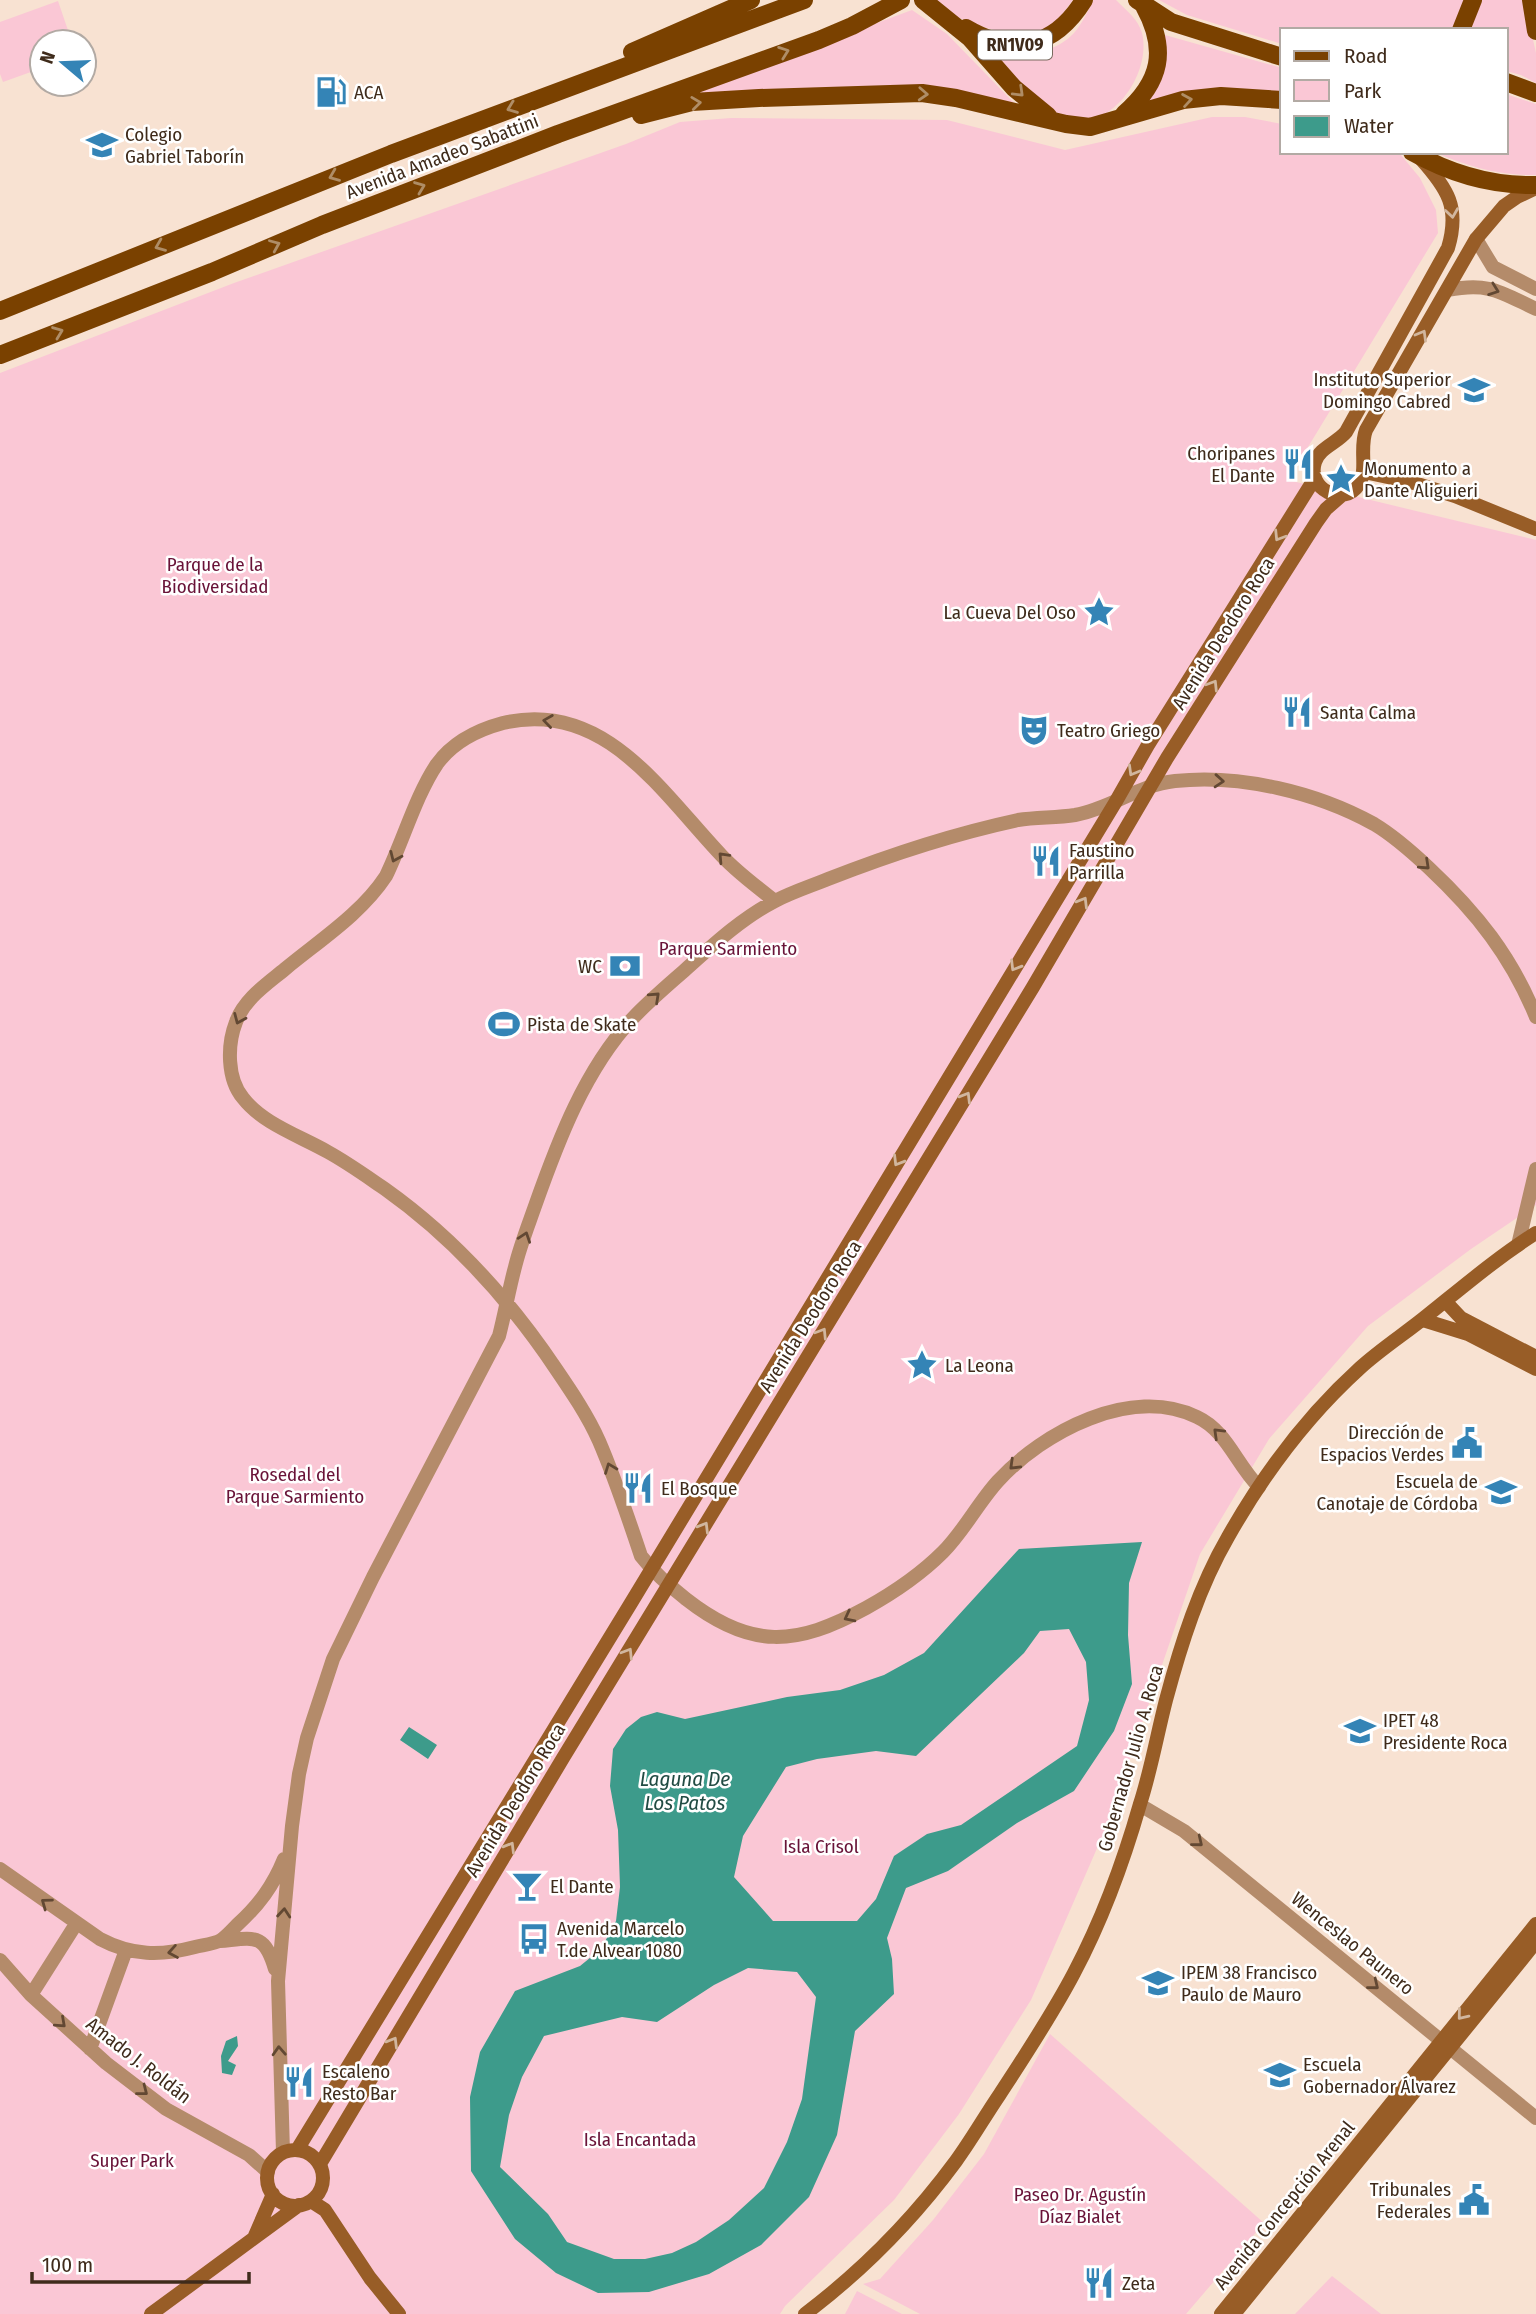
<svg xmlns="http://www.w3.org/2000/svg" width="1536" height="2314" font-family="'Fira Sans Condensed',sans-serif">
  <style>
    .green { fill: #fac7d5 }
    .water { fill: #3d9b8b; fill-rule: evenodd }
    .lines { fill: none; stroke-linecap: round; stroke-linejoin: round }
    .street { stroke: #b48b6a; stroke-width: 14 }
    .secondary { stroke: #985d27; stroke-width: 14 }
    .primary { stroke: #7a4100; stroke-width: 18 }
    .oneway { stroke: #af8d66 }
    .oneway2 { stroke: #d1b69e }
    .oneway3 { stroke: #624833 }
    .labels { text-anchor: middle; stroke-width: 5; stroke-linejoin: round; paint-order: stroke }
    .shield { fill: #fff; stroke: #796b5f; stroke-width: 2 }
    .shield-label { font-size: 18px; font-weight: bold; fill: #3f2b1b }
    .poi-label { font-size: 19px; fill: #3f2b1b; stroke: #fff; text-anchor: start }
    .street-label { font-size: 19px; fill: #3f2b1b; stroke: #fff }
    .park-label { font-size: 19px; fill: #691338; stroke: #fff }
    .water-label { font-size: 21px; font-style: italic; fill: #224c44; stroke: #fff }
  </style>
  <rect width="100%" height="100%" fill="#f8e2d2"/>
  <path class="green" d="M 931,0 L 1073,0 C 1064,12 1056,24 1043,31 C 1024,40 982,28 964,20 C 952,16 942,7 931,0 Z
    M 1093,0 L 1116,0 C 1126,10 1138,19 1142,33 C 1152,73 1111,133 1068,118 C 1036,107 1017,80 997,55 C 1022,56 1055,54 1074,33 C 1082,24 1088,11 1093,0 Z
    M 1159,0 L 1464,0 L 1453,30 L 1282,30 L 1282,44 L 1187,15 Z
    M 1481,0 L 1524,0 L 1536,53 L 1536,83 L 1521,75 L 1506,71 L 1506,30 L 1468,30 Z
    M 58,1 L 72,42 L 42,42 L 42,68 L 3,82 L 0,74 L 0,22 Z
    M 912,10 L 947,34 L 1019,108 L 961,93 L 673,99 Z
    M 1165,35 L 1282,68 L 1282,92 L 1148,102 C 1162,80 1164,61 1165,35 Z
    M 1506,94 L 1536,104 L 1536,175 C 1501,176 1466,166 1434,152 L 1506,152 Z
    M 1212,117 L 1245,117 L 1282,124 L 1282,152 L 1397,152 L 1401,155 L 1420,178 L 1436,210 L 1438,233 L 1288,480 L 1536,540 L 1536,1205 L 1471,1249 L 1368,1326 L 1269,1439 L 1200,1554 L 1108,1823 L 1031,2000 L 959,2114 L 894,2200 L 785,2306 L 780,2314 L 0,2314 L 0,373 L 234,283 L 626,144 L 680,122 L 731,118 L 947,120 L 1065,150 Z
    M 1050,2034 L 1264,2223 L 1186,2314 L 920,2314 L 863,2284 L 880,2279 L 933,2220 L 984,2154 Z
    M 1332,2276 L 1381,2314 L 1295,2314 Z
    M 857,2291 L 902,2314 L 845,2314 Z"/>
  <path class="water" d="M 1142,1542 L 1129,1583 L 1128,1635 L 1132,1684 L 1114,1731 L 1074,1791 L 1017,1823 L 948,1871 L 906,1888 L 887,1938 L 892,1959 L 894,1994 L 855,2031 L 837,2135 L 809,2197 L 761,2245 L 709,2274 L 649,2292 L 598,2293 L 556,2273 L 515,2239 L 471,2171 L 470,2097 L 480,2052 L 515,1991 L 580,1966 L 601,1949 L 616,1921 L 620,1887 L 618,1830 L 610,1786 L 613,1749 L 626,1729 L 641,1717 L 657,1712 L 685,1719 L 787,1697 L 840,1690 L 884,1675 L 924,1653 L 1019,1549 ZM 1069,1629 L 1086,1662 L 1089,1700 L 1077,1746 L 961,1825 L 927,1834 L 894,1856 L 876,1899 L 857,1921 L 773,1921 L 734,1877 L 743,1836 L 786,1767 L 817,1759 L 876,1751 L 916,1756 L 1024,1653 L 1040,1631 ZM 748,1968 L 797,1972 L 816,1997 L 802,2099 L 787,2142 L 764,2188 L 729,2220 L 696,2242 L 672,2253 L 645,2259 L 614,2259 L 567,2242 L 548,2214 L 500,2167 L 509,2115 L 522,2077 L 544,2036 L 622,2017 L 657,2022 L 714,1985 Z
    M 409,1727 L 437,1745 L 428,1759 L 400,1740 Z
    M 237,2036 L 238,2046 L 228,2061 L 236,2065 L 232,2075 L 222,2073 L 221,2056 L 226,2041 Z"/>
  <g class="lines">
    <path class="street" d="M 1476,239 L 1493,267 L 1536,289
      M 1448,290 C 1489,282 1500,292 1536,309
      M 775,901 C 757,887 738,873 722,856 C 662,793 605,699 503,723 C 477,730 453,742 437,764 C 416,795 403,841 386,876 C 361,914 320,940 285,969 C 267,984 244,999 236,1022 C 227,1045 227,1079 243,1098 C 263,1124 300,1136 328,1152 C 348,1163 366,1176 385,1189 C 454,1238 509,1299 556,1369 C 571,1391 588,1416 599,1441 C 615,1478 628,1517 641,1556 C 654,1573 669,1585 686,1599 C 751,1650 796,1646 866,1608 C 893,1593 921,1574 943,1552 C 964,1531 978,1503 998,1481 C 1043,1432 1131,1385 1197,1417 C 1227,1431 1236,1464 1259,1487
      M 1518,1245 L 1536,1169
      M 1140,1805 L 1184,1831 L 1536,2118
      M 0,1869 L 100,1939 C 132,1956 161,1956 195,1947 C 203,1945 214,1944 221,1940 C 227,1936 232,1930 237,1925 C 259,1905 273,1886 284,1859
      M 220,1941 C 254,1938 264,1932 275,1969
      M 0,1960 L 31,1995 L 106,2063 L 166,2109 L 249,2155 L 268,2172
      M 31,1995 L 76,1924
      M 90,2049 L 126,1950
      M 283,2152 L 278,1981 L 292,1826 L 299,1774 L 307,1738 L 333,1659 L 373,1577 L 499,1336 C 505,1313 509,1289 515,1267 C 520,1246 528,1226 535,1206 C 558,1141 585,1069 633,1018 C 649,1001 668,985 685,970 C 713,945 742,918 775,901 C 792,892 811,886 828,879 C 889,855 953,834 1018,820 C 1037,817 1056,818 1075,815 C 1112,808 1138,785 1175,781 C 1240,774 1316,792 1374,824 C 1394,836 1412,852 1429,868 C 1477,913 1511,956 1536,1017"/>
    <path class="secondary" d="M 1421,159 C 1448,189 1460,208 1448,248 L 1346,432 C 1337,443 1319,448 1315,462 C 1306,489 1344,508 1359,484 C 1368,470 1359,448 1366,430 L 1476,239 L 1504,206 L 1517,197 L 1536,188
      M 1364,472 L 1411,482 L 1455,496 L 1536,529
      M 1445,1301 L 1461,1318 L 1536,1357
      M 1423,1320 L 1468,1334 L 1536,1369
      M 297,2150 L 631,1603 L 1115,803 L 1148,745 L 1315,478
      M267 2178a28 28 0 1 1 56 0a28 28 0 1 1-56 0Z
      M 320,2164 L 563,1758 L 1033,987 L 1167,758 L 1316,523 L 1326,509 L 1342,495
      M 311,2201 L 325,2210 L 370,2278 L 399,2314
      M 254,2238 L 273,2194
      M 151,2314 L 299,2205
      M 805,2314 C 862,2271 914,2218 956,2161 C 972,2139 985,2116 1000,2094 C 1026,2054 1052,2015 1074,1973 C 1101,1922 1124,1860 1140,1804 C 1151,1770 1157,1735 1166,1700 C 1181,1644 1199,1587 1228,1537 C 1263,1475 1307,1416 1360,1368 C 1382,1348 1406,1333 1429,1314 C 1464,1286 1498,1257 1536,1233
      M 1221,2314 L 1536,1924
      M 1234,2314 L 1536,1942"/>
    <path class="primary" d="M 923,0 L 970,38 L 1014,88 L 1048,116
      M 1137,0 L 1171,22 L 1282,57
      M 1531,0 L 1536,31
      M 966,28 C 1014,56 1054,48 1084,0
      M 1461,30 L 1473,0
      M 632,52 L 751,0
      M 1506,82 L 1536,93
      M 1124,114 C 1161,82 1168,50 1144,6
      M 641,115 L 692,102 L 759,98 L 922,93 L 956,98 L 1066,124 L 1090,127 L 1183,100 L 1221,96 L 1282,100
      M 1412,152 C 1451,174 1491,186 1536,185
      M 0,311 L 391,154 L 804,0
      M 0,355 L 212,272 L 322,225 L 558,134 L 819,40 L 852,26 L 901,0"/>
  </g>
  <defs><path id="oneway-chevron" d="M-2-3.5L2.5 0L-2 3.5" fill="none" stroke-width="1.6" stroke-linecap="round" stroke-linejoin="round" transform="scale(1.75)"/></defs>
  <g class="oneway">
    <use href="#oneway-chevron" transform="translate(784 52) rotate(-20)"/>
    <use href="#oneway-chevron" transform="translate(1019 92) rotate(44)"/>
    <use href="#oneway-chevron" transform="translate(923 94) rotate(3)"/>
    <use href="#oneway-chevron" transform="translate(1187 100) rotate(-9)"/>
    <use href="#oneway-chevron" transform="translate(696 103) rotate(-7)"/>
    <use href="#oneway-chevron" transform="translate(512 108) rotate(159)"/>
    <use href="#oneway-chevron" transform="translate(334 176) rotate(158)"/>
    <use href="#oneway-chevron" transform="translate(420 187) rotate(-21)"/>
    <use href="#oneway-chevron" transform="translate(275 245) rotate(-23)"/>
    <use href="#oneway-chevron" transform="translate(160 246) rotate(158)"/>
    <use href="#oneway-chevron" transform="translate(58 332) rotate(-21)"/>
  </g>
  <g class="oneway2">
    <use href="#oneway-chevron" transform="translate(1452 213) rotate(82)"/>
    <use href="#oneway-chevron" transform="translate(1422 335) rotate(-60)"/>
    <use href="#oneway-chevron" transform="translate(1279 536) rotate(122)"/>
    <use href="#oneway-chevron" transform="translate(1213 685) rotate(-58)"/>
    <use href="#oneway-chevron" transform="translate(1133 771) rotate(120)"/>
    <use href="#oneway-chevron" transform="translate(1083 902) rotate(-59)"/>
    <use href="#oneway-chevron" transform="translate(1015 966) rotate(121)"/>
    <use href="#oneway-chevron" transform="translate(966 1097) rotate(-59)"/>
    <use href="#oneway-chevron" transform="translate(898 1161) rotate(121)"/>
    <use href="#oneway-chevron" transform="translate(822 1333) rotate(-58)"/>
    <use href="#oneway-chevron" transform="translate(704 1527) rotate(-59)"/>
    <use href="#oneway-chevron" transform="translate(628 1653) rotate(-58)"/>
    <use href="#oneway-chevron" transform="translate(510 1847) rotate(-59)"/>
    <use href="#oneway-chevron" transform="translate(1462 2015) rotate(129)"/>
    <use href="#oneway-chevron" transform="translate(393 2042) rotate(-59)"/>
  </g>
  <g class="oneway3">
    <use href="#oneway-chevron" transform="translate(1494 290) rotate(20)"/>
    <use href="#oneway-chevron" transform="translate(548 721) rotate(-172)"/>
    <use href="#oneway-chevron" transform="translate(1219 781) rotate(4)"/>
    <use href="#oneway-chevron" transform="translate(395 857) rotate(114)"/>
    <use href="#oneway-chevron" transform="translate(723 857) rotate(-133)"/>
    <use href="#oneway-chevron" transform="translate(1425 865) rotate(43)"/>
    <use href="#oneway-chevron" transform="translate(655 997) rotate(-43)"/>
    <use href="#oneway-chevron" transform="translate(239 1019) rotate(113)"/>
    <use href="#oneway-chevron" transform="translate(525 1237) rotate(-71)"/>
    <use href="#oneway-chevron" transform="translate(1218 1433) rotate(-136)"/>
    <use href="#oneway-chevron" transform="translate(1014 1465) rotate(136)"/>
    <use href="#oneway-chevron" transform="translate(610 1468) rotate(-111)"/>
    <use href="#oneway-chevron" transform="translate(849 1617) rotate(153)"/>
    <use href="#oneway-chevron" transform="translate(1198 1842) rotate(39)"/>
    <use href="#oneway-chevron" transform="translate(46 1903) rotate(-144)"/>
    <use href="#oneway-chevron" transform="translate(284 1913) rotate(-85)"/>
    <use href="#oneway-chevron" transform="translate(173 1952) rotate(170)"/>
    <use href="#oneway-chevron" transform="translate(1374 1985) rotate(39)"/>
    <use href="#oneway-chevron" transform="translate(61 2023) rotate(42)"/>
    <use href="#oneway-chevron" transform="translate(279 2051) rotate(-93)"/>
    <use href="#oneway-chevron" transform="translate(143 2091) rotate(38)"/>
  </g>
  <defs>
    <symbol id="fuel-bare" viewBox="-9 -9 18 18"><path d="M-5.5-6h7V0h2V4h1.3V-2.5L3-4.5l.8-.8L6-3V5H2.5V1h-1V6h-7ZM-4.2-4.7v3.2H.2V-4.7Z" fill="#3484b6" stroke="#fff" stroke-width="2.5" paint-order="stroke"/></symbol>
    <symbol id="school-bare" viewBox="-9 -9 18 18"><path d="M0-5L7-2L0 1L-7-2ZM-4 1L0 2.5L4 1V4Q0 6-4 4Z" fill="#3484b6" stroke="#fff" stroke-width="2.5" paint-order="stroke"/></symbol>
    <symbol id="restaurant-bare" viewBox="-9 -9 18 18"><path d="M-5-6h1v4h1v-4h1v4h1v-4h1v5L-1.5 .5V6h-2V.5L-5-1ZM5-6V6H3V1.5H1.5Q1.5-4 5-6Z" fill="#3484b6" stroke="#fff" stroke-width="2.5" paint-order="stroke"/></symbol>
    <symbol id="sight-bare" viewBox="-9 -9 18 18"><path d="M0-6L1.8-2.2L6-1.7L2.9 1.2L3.7 5.4L0 3.3L-3.7 5.4L-2.9 1.2L-6-1.7L-1.8-2.2Z" fill="#3484b6" stroke="#fff" stroke-width="2.5" paint-order="stroke"/></symbol>
    <symbol id="theatre-bare" viewBox="-9 -9 18 18"><path d="M-5-5.5Q0-4 5-5.5V0Q5 5 0 6Q-5 5-5 0ZM-3.3-2.5H-1v1.5H-3.3ZM1-2.5H3.3v1.5H1ZM-2.8 1Q0 5.5 2.8 1Z" fill="#3484b6" stroke="#fff" stroke-width="2.5" paint-order="stroke"/></symbol>
    <symbol id="bank-bare" viewBox="-9 -9 18 18"><path d="M-6-4H6V4H-6ZM0-2.3a2.3 2.3 0 1 0 0 4.6a2.3 2.3 0 1 0 0-4.6Z" fill="#3484b6" stroke="#fff" stroke-width="2.5" paint-order="stroke"/></symbol>
    <symbol id="stadium-bare" viewBox="-9 -9 18 18"><path d="M0-5a6.5 5 0 1 0 0 10a6.5 5 0 1 0 0-10ZM-3.5-1.8h7v3.6h-7Z" fill="#3484b6" stroke="#fff" stroke-width="2.5" paint-order="stroke"/></symbol>
    <symbol id="civic-bare" viewBox="-9 -9 18 18"><path d="M-.6-6.5H3V-4.5H.6V-3L4-1V1h2V6H-6V1h2V-1L-.6-3ZM-1.2 2.5V6h2.4V2.5Z" fill="#3484b6" stroke="#fff" stroke-width="2.5" paint-order="stroke"/></symbol>
    <symbol id="bar-bare" viewBox="-9 -9 18 18"><path d="M-6-5H6L.8 .8V4.5H3.5V6h-7V4.5H-.8V.8Z" fill="#3484b6" stroke="#fff" stroke-width="2.5" paint-order="stroke"/></symbol>
    <symbol id="bus-bare" viewBox="-9 -9 18 18"><path d="M-5-6H5V4H4V6H2V4H-2V6H-4V4H-5ZM-3.5-4V0h7V-4ZM-3.5 1.2v1.5H-2V1.2ZM2 1.2v1.5H3.5V1.2Z" fill="#3484b6" stroke="#fff" stroke-width="2.5" paint-order="stroke"/></symbol>
  </defs>
  <g fill-rule="evenodd">
    <use href="#fuel-bare" x="309" y="70" width="44" height="44"/>
    <use href="#school-bare" x="80" y="123" width="44" height="44"/>
    <use href="#school-bare" x="1452" y="368" width="44" height="44"/>
    <use href="#restaurant-bare" x="1276" y="442" width="44" height="44"/>
    <use href="#sight-bare" x="1319" y="457" width="44" height="44"/>
    <use href="#sight-bare" x="1077" y="590" width="44" height="44"/>
    <use href="#restaurant-bare" x="1275" y="690" width="44" height="44"/>
    <use href="#theatre-bare" x="1012" y="708" width="44" height="44"/>
    <use href="#restaurant-bare" x="1024" y="839" width="44" height="44"/>
    <use href="#bank-bare" x="603" y="944" width="44" height="44"/>
    <use href="#stadium-bare" x="482" y="1002" width="44" height="44"/>
    <use href="#sight-bare" x="900" y="1343" width="44" height="44"/>
    <use href="#civic-bare" x="1445" y="1421" width="44" height="44"/>
    <use href="#restaurant-bare" x="616" y="1466" width="44" height="44"/>
    <use href="#school-bare" x="1479" y="1470" width="44" height="44"/>
    <use href="#school-bare" x="1338" y="1709" width="44" height="44"/>
    <use href="#bar-bare" x="505" y="1864" width="44" height="44"/>
    <use href="#bus-bare" x="512" y="1917" width="44" height="44"/>
    <use href="#school-bare" x="1136" y="1961" width="44" height="44"/>
    <use href="#school-bare" x="1258" y="2053" width="44" height="44"/>
    <use href="#restaurant-bare" x="277" y="2060" width="44" height="44"/>
    <use href="#civic-bare" x="1452" y="2178" width="44" height="44"/>
    <use href="#restaurant-bare" x="1077" y="2261" width="44" height="44"/>
  </g>
  <g class="labels">
    <rect class="shield" x="978" y="30.5" width="74" height="29" rx="5"/>
    <g class="shield-label">
      <text x="1015" y="51">RN1V09</text>
    </g>
    <g class="poi-label">
      <text x="354" y="99">ACA</text>
      <text x="125" y="141">Colegio<tspan x="125" dy="22">Gabriel Taborín</tspan></text>
      <text x="1451" y="386" text-anchor="end">Instituto Superior<tspan x="1451" dy="22">Domingo Cabred</tspan></text>
      <text x="1275" y="460" text-anchor="end">Choripanes<tspan x="1275" dy="22">El Dante</tspan></text>
      <text x="1364" y="475">Monumento a<tspan x="1364" dy="22">Dante Aliguieri</tspan></text>
      <text x="1076" y="619" text-anchor="end">La Cueva Del Oso</text>
      <text x="1320" y="719">Santa Calma</text>
      <text x="1057" y="737">Teatro Griego</text>
      <text x="1069" y="857">Faustino<tspan x="1069" dy="22">Parrilla</tspan></text>
      <text x="602" y="973" text-anchor="end">WC</text>
      <text x="527" y="1031">Pista de Skate</text>
      <text x="945" y="1372">La Leona</text>
      <text x="1444" y="1439" text-anchor="end">Dirección de<tspan x="1444" dy="22">Espacios Verdes</tspan></text>
      <text x="1478" y="1488" text-anchor="end">Escuela de<tspan x="1478" dy="22">Canotaje de Córdoba</tspan></text>
      <text x="661" y="1495">El Bosque</text>
      <text x="1383" y="1727">IPET 48<tspan x="1383" dy="22">Presidente Roca</tspan></text>
      <text x="550" y="1893">El Dante</text>
      <text x="557" y="1935">Avenida Marcelo<tspan x="557" dy="22">T.de Alvear 1080</tspan></text>
      <text x="1181" y="1979">IPEM 38 Francisco<tspan x="1181" dy="22">Paulo de Mauro</tspan></text>
      <text x="1303" y="2071">Escuela<tspan x="1303" dy="22">Gobernador Álvarez</tspan></text>
      <text x="322" y="2078">Escaleno<tspan x="322" dy="22">Resto Bar</tspan></text>
      <text x="1451" y="2196" text-anchor="end">Tribunales<tspan x="1451" dy="22">Federales</tspan></text>
      <text x="1122" y="2290">Zeta</text>
    </g>
    <g class="street-label">
      <text transform="translate(442 156) rotate(-21)" y="7">Avenida Amadeo Sabattini</text>
      <text transform="translate(1223 633) rotate(-58)" y="7">Avenida Deodoro Roca</text>
      <text transform="translate(810 1316) rotate(-58)" y="7">Avenida Deodoro Roca</text>
      <text transform="translate(1130 1758) rotate(-74)" y="7">Gobernador Julio A. Roca</text>
      <text transform="translate(515 1800) rotate(-59)" y="7">Avenida Deodoro Roca</text>
      <text transform="translate(1353 1943) rotate(39)" y="7">Wenceslao Paunero</text>
      <text transform="translate(139 2060) rotate(38)" y="7">Amado J. Roldán</text>
      <text transform="translate(1284 2205) rotate(-51)" y="7">Avenida Concepción Arenal</text>
    </g>
    <g class="park-label">
      <text x="215" y="571">Parque de la<tspan x="215" dy="22">Biodiversidad</tspan></text>
      <text x="728" y="955">Parque Sarmiento</text>
      <text x="295" y="1481">Rosedal del<tspan x="295" dy="22">Parque Sarmiento</tspan></text>
      <text x="821" y="1853">Isla Crisol</text>
      <text x="640" y="2146">Isla Encantada</text>
      <text x="132" y="2167">Super Park</text>
      <text x="1080" y="2201">Paseo Dr. Agustín<tspan x="1080" dy="22">Díaz Bialet</tspan></text>
    </g>
    <g class="water-label">
      <text x="685" y="1786">Laguna De<tspan x="685" dy="24">Los Patos</tspan></text>
    </g>
  </g>
  <rect x="1280" y="28" width="228" height="126" fill="#ffffff" stroke="#b2aaa4" stroke-width="2"/>
  <rect x="1294" y="51" width="35" height="10" fill="#7a4100" stroke="#b2aaa4" stroke-width="2"/>
  <text x="1344" y="63" font-size="21" fill="#3f2b1b">Road</text>
  <rect x="1294" y="80" width="35" height="21" fill="#fac7d5" stroke="#b2aaa4" stroke-width="2"/>
  <text x="1344" y="98" font-size="21" fill="#3f2b1b">Park</text>
  <rect x="1294" y="116" width="35" height="21" fill="#3d9b8b" stroke="#b2aaa4" stroke-width="2"/>
  <text x="1344" y="133" font-size="21" fill="#3f2b1b">Water</text>
  <g transform="translate(63 63) rotate(289)"><circle r="33" fill="#ffffff" stroke="#b2aaa4" stroke-width="2"/>
  <path d="M0-5L12 26L0 18L-12 26Z" fill="#3484b6"/>
  <text y="-10" font-size="19" font-weight="bold" text-anchor="middle" fill="#3f2b1b">N</text>
  </g>
  <path d="M32 2272v10h217v-10" fill="none" stroke="#3f2b1b" stroke-width="3.5"/>
  <text x="42" y="2272" font-size="21" fill="#3f2b1b" stroke="#ffffff" stroke-width="5" paint-order="stroke">100 m</text>
</svg>
